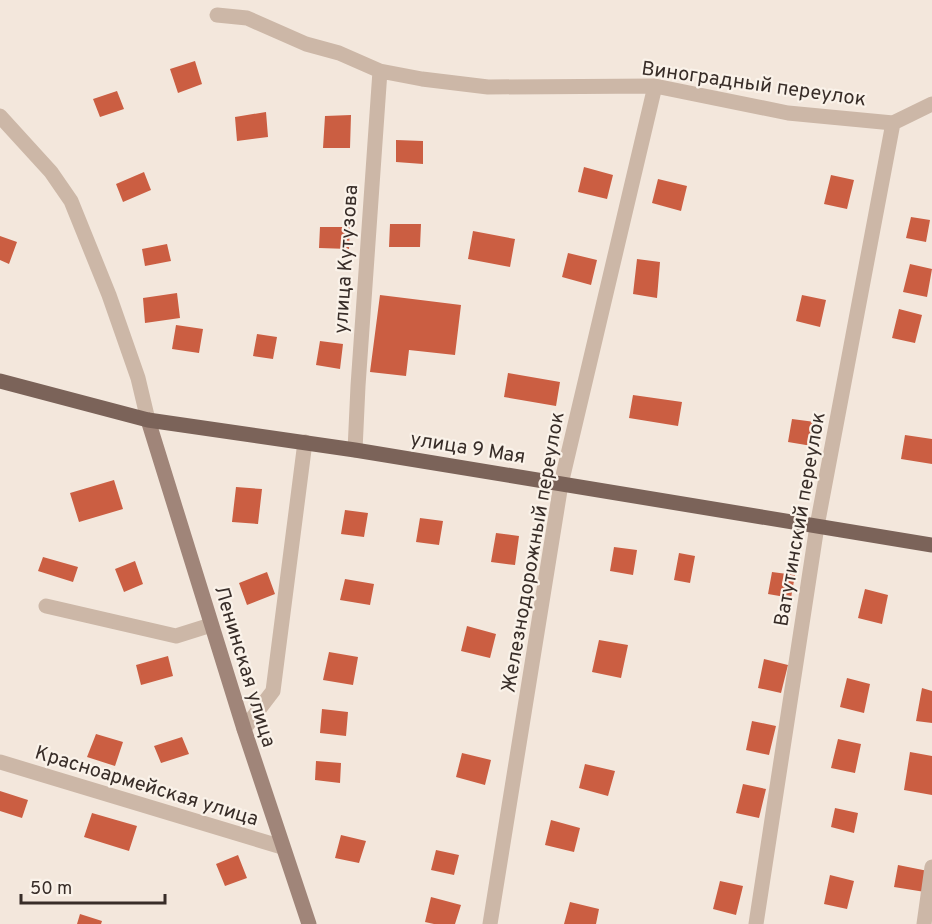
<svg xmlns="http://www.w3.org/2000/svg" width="932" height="924" font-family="Overpass,sans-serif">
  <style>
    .building { fill: #cb5e42 }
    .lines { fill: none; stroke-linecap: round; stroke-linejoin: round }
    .street { stroke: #ccb7a7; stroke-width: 15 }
    .secondary { stroke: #a08579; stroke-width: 15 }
    .primary { stroke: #7b6359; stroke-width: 15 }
    .labels { text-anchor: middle; stroke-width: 4.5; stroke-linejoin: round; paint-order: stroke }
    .street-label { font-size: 20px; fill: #382d28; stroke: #faf2e9 }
  </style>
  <rect width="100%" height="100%" fill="#f3e7dc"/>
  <path class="building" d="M 195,61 L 202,84 L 178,93 L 170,69 Z
    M 117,91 L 124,109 L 100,117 L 93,99 Z
    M 266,112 L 268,137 L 237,141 L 235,117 Z
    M 351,115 L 350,148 L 323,148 L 325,116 Z
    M 396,140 L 423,141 L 423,164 L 396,162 Z
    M 584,167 L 613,175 L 607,199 L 578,192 Z
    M 144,172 L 151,190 L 123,202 L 116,184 Z
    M 831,175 L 854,180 L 847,209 L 824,204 Z
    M 658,179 L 687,186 L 681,211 L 652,203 Z
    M 911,217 L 930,220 L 926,242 L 906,238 Z
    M 390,224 L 421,224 L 420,247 L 389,247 Z
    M 320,227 L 350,227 L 349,249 L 319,248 Z
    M 473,231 L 515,239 L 510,267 L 468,259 Z
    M 0,236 L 17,242 L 9,264 L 0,260 Z
    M 167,244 L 171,261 L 145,266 L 142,249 Z
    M 568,253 L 597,260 L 591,285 L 562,277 Z
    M 637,259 L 660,262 L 657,298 L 633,294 Z
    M 910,264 L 932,269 L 927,297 L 903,292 Z
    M 177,293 L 180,318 L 145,323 L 143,298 Z
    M 380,295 L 461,305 L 455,355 L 409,350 L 406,376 L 370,372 Z
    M 802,295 L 826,300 L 820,327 L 796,321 Z
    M 899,309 L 922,315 L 915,343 L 892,338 Z
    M 176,325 L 203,329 L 199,353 L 172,349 Z
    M 257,334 L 277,337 L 273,359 L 253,356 Z
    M 320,341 L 343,344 L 340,369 L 316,365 Z
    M 508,373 L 560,382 L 556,406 L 504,397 Z
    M 633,395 L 682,402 L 678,426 L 629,418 Z
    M 792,419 L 815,422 L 812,446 L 788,442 Z
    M 905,435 L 932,439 L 932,464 L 901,459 Z
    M 114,480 L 123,509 L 79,522 L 70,493 Z
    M 236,487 L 262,489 L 258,524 L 232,522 Z
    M 345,510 L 368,513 L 364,537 L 341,534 Z
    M 420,518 L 443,521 L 439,545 L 416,542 Z
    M 496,533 L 519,536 L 515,565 L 491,562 Z
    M 614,547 L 637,550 L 633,575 L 610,571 Z
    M 679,553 L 695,556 L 690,583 L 674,580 Z
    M 43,557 L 78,567 L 73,582 L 38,571 Z
    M 135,561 L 143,584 L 124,592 L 115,569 Z
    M 267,572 L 275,594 L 247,605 L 239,583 Z
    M 772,572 L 795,575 L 791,598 L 768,594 Z
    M 345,579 L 374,584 L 370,605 L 340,600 Z
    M 865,589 L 888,595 L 882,624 L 858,618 Z
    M 467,626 L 496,634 L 490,658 L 461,651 Z
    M 599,640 L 628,645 L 621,678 L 592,672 Z
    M 329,652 L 358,657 L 353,685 L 323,680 Z
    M 168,656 L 173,676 L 141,685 L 136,665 Z
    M 764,659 L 788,665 L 781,693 L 758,688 Z
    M 847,678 L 870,684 L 864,713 L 840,707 Z
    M 922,688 L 932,691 L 932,723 L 916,721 Z
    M 322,709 L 348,712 L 346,736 L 320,733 Z
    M 752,721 L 776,726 L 769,755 L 746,750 Z
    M 96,734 L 123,742 L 115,766 L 87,757 Z
    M 182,737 L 189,754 L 161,763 L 154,746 Z
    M 838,739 L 861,744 L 855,773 L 831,768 Z
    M 910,752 L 932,756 L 932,795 L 904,790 Z
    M 462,753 L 491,760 L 485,785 L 456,777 Z
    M 316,761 L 341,763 L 340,783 L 315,780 Z
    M 585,764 L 615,771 L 608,796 L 579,788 Z
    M 743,784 L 766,789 L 759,818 L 736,813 Z
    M 0,791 L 28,800 L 22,818 L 0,811 Z
    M 835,808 L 858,813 L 854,833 L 831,827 Z
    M 92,813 L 137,826 L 129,851 L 84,837 Z
    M 551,820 L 580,828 L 574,852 L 545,845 Z
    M 341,835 L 366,841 L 359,863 L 335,858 Z
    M 436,850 L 459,855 L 454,875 L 431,870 Z
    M 238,855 L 247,878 L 225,886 L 216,864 Z
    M 898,865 L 928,871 L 925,892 L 894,887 Z
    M 830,875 L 854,881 L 847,909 L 824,904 Z
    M 720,881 L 743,886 L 736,915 L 713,909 Z
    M 431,897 L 461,905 L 455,924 L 434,924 L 425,922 Z
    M 570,902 L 599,909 L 596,924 L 564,924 Z
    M 80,914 L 102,921 L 101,924 L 77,924 Z"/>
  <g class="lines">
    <path class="street" d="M 217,15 L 247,18 L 306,44 L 339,53 L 380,71 L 422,79 L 488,87 L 655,86 L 788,113 L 893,123 L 932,104
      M 0,116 L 51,172 L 71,201 L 109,295 L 138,378 L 148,420
      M 355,450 L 358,386 L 380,71
      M 46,606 L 176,636 L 211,625
      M 244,729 L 273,691 L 305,442
      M 0,762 L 282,847
      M 490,924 L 561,484 L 655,86
      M 756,924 L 817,526 L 893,123
      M 924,924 L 932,867"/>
    <path class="secondary" d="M 148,420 L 244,729 L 309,924"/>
    <path class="primary" d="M 0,381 L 148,420 L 355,450 L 932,545"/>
  </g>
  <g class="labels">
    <g class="street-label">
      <text transform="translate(754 83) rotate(8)" y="7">Виноградный переулок</text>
      <text transform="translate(345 259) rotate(-86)" y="7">улица Кутузова</text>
      <text transform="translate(468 447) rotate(9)" y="7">улица 9 Мая</text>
      <text transform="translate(799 519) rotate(-80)" y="7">Ватутинский переулок</text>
      <text transform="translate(532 552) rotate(-80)" y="7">Железнодорожный переулок</text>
      <text transform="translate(246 666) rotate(73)" y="7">Ленинская улица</text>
      <text transform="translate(147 785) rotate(17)" y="7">Красноармейская улица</text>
    </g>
  </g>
  <path d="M21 894v9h144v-9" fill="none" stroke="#382d28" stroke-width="3"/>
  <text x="30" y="894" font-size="18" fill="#382d28" stroke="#faf2e9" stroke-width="4.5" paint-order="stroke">50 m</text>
</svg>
